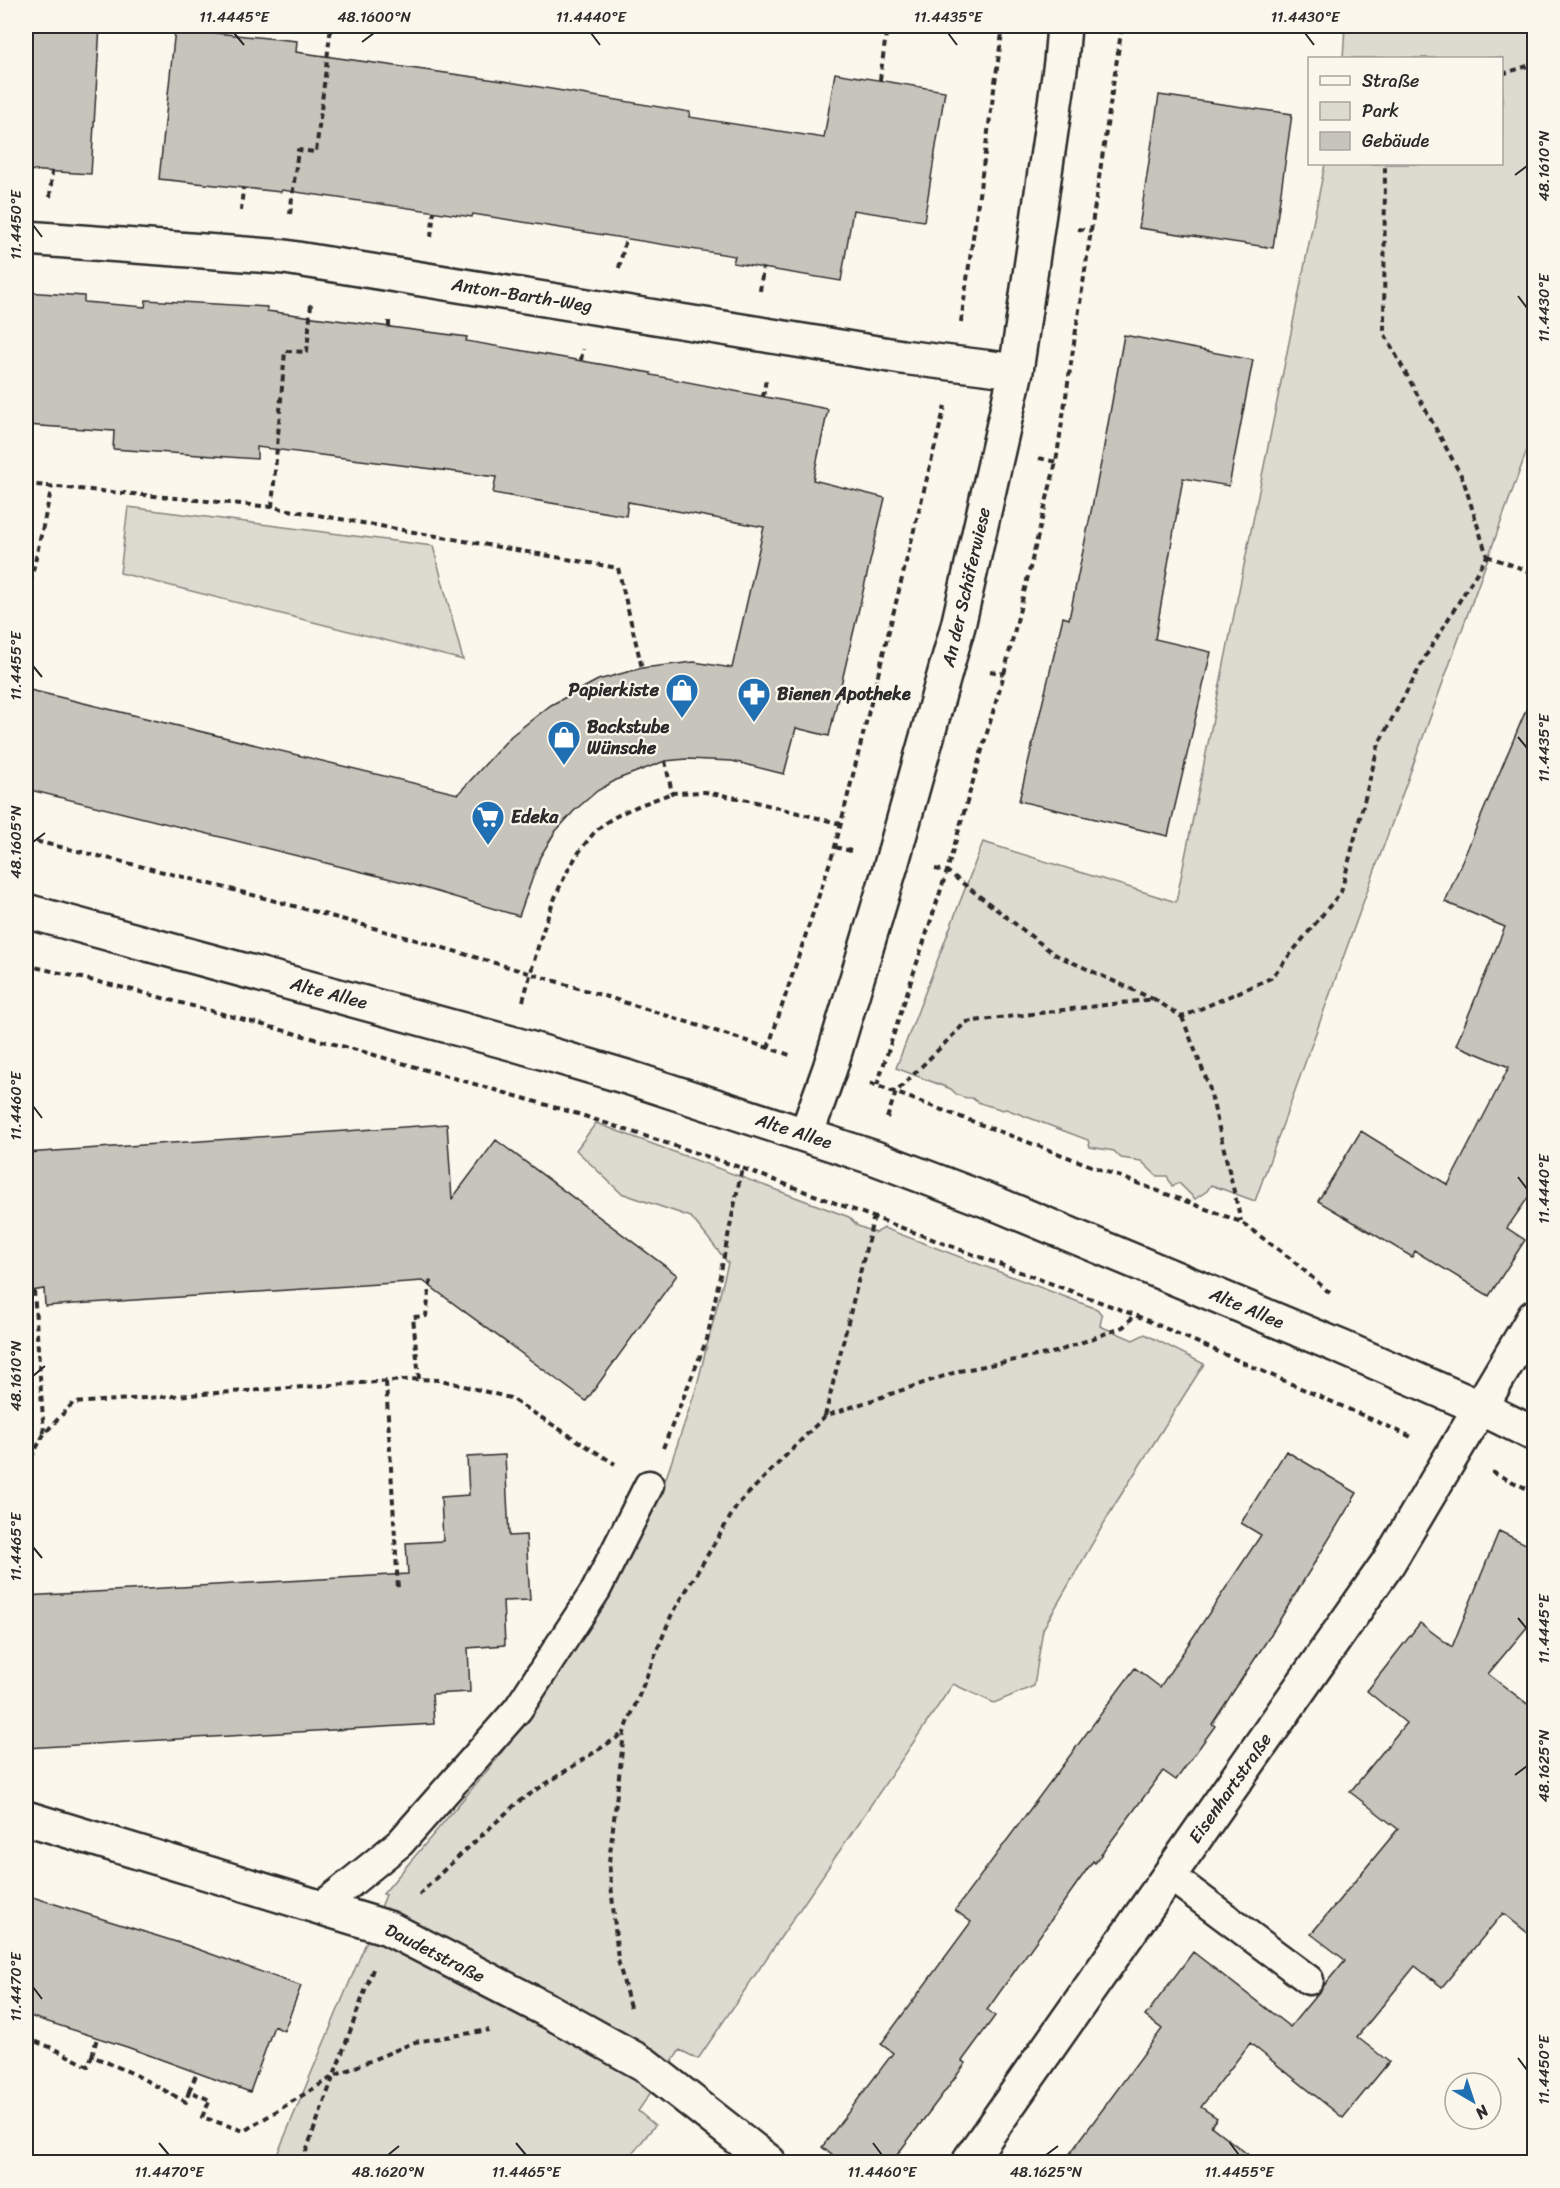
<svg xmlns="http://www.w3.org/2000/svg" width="1560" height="2188" font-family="Sriracha,sans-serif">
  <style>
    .green { fill: #dddad0; stroke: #84827e; stroke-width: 1.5 }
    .building { fill: #c7c4bc; stroke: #2b2b2b; stroke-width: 1.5 }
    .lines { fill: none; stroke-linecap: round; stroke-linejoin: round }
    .lane-casing { stroke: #2b2b2b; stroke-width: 33 }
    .street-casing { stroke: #2b2b2b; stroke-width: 38 }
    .secondary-casing { stroke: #2b2b2b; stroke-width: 38 }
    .path { stroke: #2b2b2b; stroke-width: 4; stroke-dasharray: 6 4.5; stroke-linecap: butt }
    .lane { stroke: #fbf7ec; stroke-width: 28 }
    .street { stroke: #fbf7ec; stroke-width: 33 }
    .secondary { stroke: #fbf7ec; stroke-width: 33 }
    .ticks { fill: none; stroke: #2b2b2b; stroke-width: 2 }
    .labels { text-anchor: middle; stroke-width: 4.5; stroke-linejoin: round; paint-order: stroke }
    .street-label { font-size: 18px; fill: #2b2b2b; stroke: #fbf7ec }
    .poi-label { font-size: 18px; font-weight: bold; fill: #2b2b2b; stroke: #fbf7ec; text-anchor: start }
    .neatline { fill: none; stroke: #2b2b2b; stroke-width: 2 }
    .ticks-label { font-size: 15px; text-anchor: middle; fill: #2b2b2b }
  </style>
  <rect width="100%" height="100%" fill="#fbf7ec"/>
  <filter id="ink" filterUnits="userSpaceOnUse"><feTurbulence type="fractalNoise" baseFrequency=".0167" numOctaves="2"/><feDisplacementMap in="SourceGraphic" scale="12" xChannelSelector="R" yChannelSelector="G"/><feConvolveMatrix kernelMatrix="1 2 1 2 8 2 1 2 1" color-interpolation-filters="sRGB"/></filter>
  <g filter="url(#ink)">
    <path class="green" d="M 1345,26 L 1534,26 L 1534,431 L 1255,1201 L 1211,1185 L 1207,1191 L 1195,1199 L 1179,1183 L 1172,1186 L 1167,1176 L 1157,1176 L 1141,1161 L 1121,1158 L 1114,1151 L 1090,1147 L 1088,1140 L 1006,1109 L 1002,1110 C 991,1105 980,1106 972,1098 C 962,1098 957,1096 951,1089 L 896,1068 L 983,842 L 1176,902 L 1325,164 L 1502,164 L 1502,58 L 1343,58 Z
      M 128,507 L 433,546 L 463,660 L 120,573 Z
      M 596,1123 L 849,1217 L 858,1226 L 876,1233 L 884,1228 L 1097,1309 L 1102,1315 L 1100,1326 L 1133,1340 L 1145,1334 L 1204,1364 L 1114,1506 L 1043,1629 L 1034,1686 L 994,1703 L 953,1684 L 698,2059 L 680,2050 L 638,2111 L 655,2125 L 626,2162 L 274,2162 L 386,1895 L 383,1894 L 497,1759 L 548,1687 L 560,1656 L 665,1481 L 696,1389 L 728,1263 L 691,1217 L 621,1193 L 576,1150 Z"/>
    <path class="building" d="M 26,26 L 100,26 L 91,174 L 26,170 Z
      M 175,29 L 297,41 L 296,52 L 503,81 L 690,112 L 689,117 L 824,138 L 835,73 L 945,91 L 924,221 L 853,210 L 841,281 L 733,263 L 735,256 L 473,214 L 472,217 L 282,190 L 281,192 L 159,179 Z
      M 1159,95 L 1292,114 L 1273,248 L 1139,228 Z
      M 26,292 L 84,296 L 84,302 L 145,307 L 146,300 L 267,307 L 267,311 L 467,337 L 466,341 L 651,373 L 651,375 L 828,409 L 813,480 L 885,498 L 829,736 L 796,728 L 784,774 L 732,761 L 687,759 L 665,761 L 618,779 L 597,791 L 574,811 L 555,832 L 540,857 L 519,916 L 407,883 L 26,789 L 26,689 L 458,794 L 511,736 L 551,705 L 598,680 L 642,668 L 694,662 L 732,668 L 764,527 L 628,502 L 626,516 L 493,493 L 496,477 L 257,447 L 257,459 L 113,449 L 114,431 L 26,425 Z
      M 1124,335 L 1253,360 L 1229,486 L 1183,478 L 1155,639 L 1211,652 L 1168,836 L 1019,801 L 1063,617 L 1069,619 L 1101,463 Z
      M 1534,691 L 1534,1189 L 1507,1228 L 1525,1240 L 1489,1296 L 1415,1251 L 1412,1257 L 1318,1201 L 1361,1131 L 1448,1185 L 1509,1067 L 1456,1045 L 1505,927 L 1445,902 Z
      M 447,1124 L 452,1199 L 496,1140 L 677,1275 L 586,1401 L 423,1281 L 45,1306 L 44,1289 L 26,1292 L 26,1153 Z
      M 1286,1451 L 1357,1493 L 1268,1639 L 1212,1724 L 1215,1726 L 1176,1780 L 1163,1771 L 1095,1863 L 1093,1861 L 987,2010 L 995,2016 L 962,2061 L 966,2063 L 891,2163 L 842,2163 L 822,2147 L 893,2053 L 881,2044 L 971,1922 L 955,1910 L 1135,1668 L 1160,1687 L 1261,1535 L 1241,1523 Z
      M 505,1455 L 509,1536 L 526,1535 L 530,1600 L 503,1601 L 505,1645 L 468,1648 L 470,1692 L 432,1694 L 434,1724 L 26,1748 L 26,1596 L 408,1574 L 406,1543 L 443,1541 L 441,1497 L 469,1495 L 467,1457 Z
      M 1499,1531 L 1534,1548 L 1534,1619 L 1488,1674 L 1534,1709 L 1534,1938 L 1503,1913 L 1442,1987 L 1415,1966 L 1357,2037 L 1389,2062 L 1343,2118 L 1250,2043 L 1201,2107 L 1217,2118 L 1211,2126 L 1259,2163 L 1063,2163 L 1162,2029 L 1145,2016 L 1193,1952 L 1290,2027 L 1345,1960 L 1311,1934 L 1398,1829 L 1350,1792 L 1406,1723 L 1367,1691 L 1420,1623 L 1452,1647 Z
      M 26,1895 L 186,1945 L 301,1986 L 284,2031 L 274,2026 L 250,2092 L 127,2047 L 26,2015 Z"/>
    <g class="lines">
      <defs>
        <path id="lane" d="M 1169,1875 L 1309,1980
          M 321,1907 L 400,1843 L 518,1709 L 596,1590 L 649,1485"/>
        <path id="street" d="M 26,238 L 285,257 L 902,357 L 1016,371
          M 806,1135 L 830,1068 L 892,862 L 958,626 L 1016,371 L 1061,62 L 1064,26
          M 26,1818 L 388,1928 L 549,2011 L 644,2064 L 769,2162
          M 971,2162 L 971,2158 L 1388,1563 L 1534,1317"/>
        <path id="secondary" d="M 26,911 L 511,1043 L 630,1078 L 875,1158 L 999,1205 L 1343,1348 L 1481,1408 L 1534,1434"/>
      </defs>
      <use href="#lane" class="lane-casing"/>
      <use href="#street" class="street-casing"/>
      <use href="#secondary" class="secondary-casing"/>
      <path class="path" d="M 1010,26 L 1021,27
        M 1502,74 L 1534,64
        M 880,80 L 887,26
        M 50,197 L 52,171
        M 241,211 L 243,188
        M 290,214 L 298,150 L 316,152 L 331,26
        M 1078,229 L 1092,231
        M 431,237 L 434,211
        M 619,268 L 626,238
        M 760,291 L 763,268
        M 961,322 L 1003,26
        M 389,327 L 389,317
        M 581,360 L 583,349
        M 763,397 L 766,379
        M 1039,458 L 1056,462
        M 26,484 L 272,507 L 618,568 L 642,668
        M 272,507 L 285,351 L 307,352 L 311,304
        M 1487,556 L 1534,573
        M 26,602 L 52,486
        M 990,671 L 1004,674
        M 665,761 L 672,793 L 705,792 L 748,800 L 841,824
        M 26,839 C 284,898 538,973 790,1055
        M 835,847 L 851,851
        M 935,869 L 947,871 L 1054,954 L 1153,999
        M 26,965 L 133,990 L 364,1052 L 578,1114 L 742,1168 L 1135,1315 L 1414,1438
        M 523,1001 C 539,944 553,879 594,833 C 612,813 647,803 672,793
        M 1182,1017 L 1209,1086 L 1241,1221
        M 768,1048 L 835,847 L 945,406
        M 870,1083 L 1241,1222 L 1291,1259 L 1331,1294
        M 877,1085 L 947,871 L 1004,674 L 1056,462 L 1122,26
        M 887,1118 L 896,1092 L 966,1022 L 1154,999 L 1182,1017 L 1271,978 L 1341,892 L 1379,743 L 1428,652 L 1487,556 L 1463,479 L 1384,333 L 1385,164
        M 34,1291 L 44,1434
        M 419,1379 L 413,1317 L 426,1316 L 431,1277
        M 386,1382 L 398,1589
        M 825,1416 L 874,1216
        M 663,1448 L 707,1339 L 742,1168
        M 26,1467 L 44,1434 L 73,1403 L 419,1379 L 441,1380 L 510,1398 L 615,1464
        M 1492,1472 L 1534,1492
        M 419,1895 L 444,1870 L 518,1802 L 624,1733
        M 630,2007 L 618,1960 L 609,1862 L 624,1733 L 671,1616 L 738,1504 L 825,1416 L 959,1371 L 1056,1352 L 1123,1327 L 1135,1315
        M 26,2038 L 50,2047 L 88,2066 L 92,2056 L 134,2074 L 186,2102 L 189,2091 L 210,2100 L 202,2117 L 244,2131 L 334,2076 L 415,2042 L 489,2030
        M 92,2056 L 97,2038
        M 189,2091 L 197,2073
        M 302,2162 L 373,1969"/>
      <use href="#lane" class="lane"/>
      <use href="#street" class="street"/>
      <use href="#secondary" class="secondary"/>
    </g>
  </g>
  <path class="ticks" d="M 234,33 L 244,45M 591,33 L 600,45M 948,33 L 957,45M 1305,33 L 1314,45M 362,42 L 374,33M 1515,175 L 1527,166M 33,225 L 42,237M 1518,296 L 1527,308M 33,666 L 42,677M 1518,737 L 1527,748M 33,842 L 45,833M 33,1106 L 42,1118M 1518,1177 L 1527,1189M 33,1376 L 45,1366M 33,1547 L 42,1558M 1518,1618 L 1527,1629M 1515,1775 L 1527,1766M 33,1987 L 42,1999M 1518,2058 L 1527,2070M 159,2143 L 169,2155M 516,2143 L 526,2155M 873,2143 L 882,2155M 1230,2143 L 1239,2155M 388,2155 L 399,2146M 1046,2155 L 1058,2146"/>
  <defs>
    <symbol id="shop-pin" viewBox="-11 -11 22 30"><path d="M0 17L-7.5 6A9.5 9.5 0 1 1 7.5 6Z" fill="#1f6fb2" stroke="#fbf7ec"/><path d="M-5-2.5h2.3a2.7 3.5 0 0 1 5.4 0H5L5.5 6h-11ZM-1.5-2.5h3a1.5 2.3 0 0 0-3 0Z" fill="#fff"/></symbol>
    <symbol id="pharmacy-pin" viewBox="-11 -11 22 30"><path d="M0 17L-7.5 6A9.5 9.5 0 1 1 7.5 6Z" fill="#1f6fb2" stroke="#fbf7ec"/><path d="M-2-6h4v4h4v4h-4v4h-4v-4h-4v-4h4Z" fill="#fff"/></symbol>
    <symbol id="supermarket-pin" viewBox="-11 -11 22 30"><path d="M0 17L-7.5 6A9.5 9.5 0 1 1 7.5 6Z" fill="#1f6fb2" stroke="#fbf7ec"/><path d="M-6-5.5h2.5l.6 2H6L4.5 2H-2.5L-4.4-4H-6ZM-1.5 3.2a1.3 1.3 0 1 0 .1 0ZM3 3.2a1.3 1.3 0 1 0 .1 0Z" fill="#fff"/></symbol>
  </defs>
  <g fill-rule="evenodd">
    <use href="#shop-pin" x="663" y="671" width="38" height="52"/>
    <use href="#pharmacy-pin" x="735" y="675" width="38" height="52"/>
    <use href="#shop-pin" x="545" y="718" width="38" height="52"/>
    <use href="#supermarket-pin" x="469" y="798" width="38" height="52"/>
  </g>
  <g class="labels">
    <g class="street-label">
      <text transform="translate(522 295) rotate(9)" y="6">Anton-Barth-Weg</text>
      <text transform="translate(966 587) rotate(-77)" y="6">An der Schäferwiese</text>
      <text transform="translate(329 993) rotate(15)" y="6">Alte Allee</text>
      <text transform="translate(794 1131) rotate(18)" y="6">Alte Allee</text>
      <text transform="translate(1247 1308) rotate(23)" y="6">Alte Allee</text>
      <text transform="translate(1230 1788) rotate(-55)" y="6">Eisenhartstraße</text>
      <text transform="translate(435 1953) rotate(27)" y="6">Daudetstraße</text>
    </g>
    <g class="poi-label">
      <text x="659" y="696" text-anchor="end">Papierkiste</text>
      <text x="777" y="700">Bienen Apotheke</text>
      <text x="587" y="733">Backstube<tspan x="587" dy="21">Wünsche</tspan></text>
      <text x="511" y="823">Edeka</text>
    </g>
  </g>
  <rect width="1560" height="2188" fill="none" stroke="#fbf7ec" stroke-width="66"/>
  <rect x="1308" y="57" width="195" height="108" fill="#fbf7ec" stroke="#a8a59f" stroke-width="1.5"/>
  <rect x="1320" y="76" width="30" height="9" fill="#fbf7ec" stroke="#a8a59f" stroke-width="1.5"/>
  <text x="1362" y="87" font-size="18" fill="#2b2b2b">Straße</text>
  <rect x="1320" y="102" width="30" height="18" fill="#dddad0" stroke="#a8a59f" stroke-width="1.5"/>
  <text x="1362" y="117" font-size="18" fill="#2b2b2b">Park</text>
  <rect x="1320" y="132" width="30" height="18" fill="#c7c4bc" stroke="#a8a59f" stroke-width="1.5"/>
  <text x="1362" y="147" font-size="18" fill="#2b2b2b">Gebäude</text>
  <g transform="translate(1473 2101) rotate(141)"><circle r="28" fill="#fbf7ec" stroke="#a8a59f" stroke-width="1.5"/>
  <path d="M0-4.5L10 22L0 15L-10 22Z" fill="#1f6fb2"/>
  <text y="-9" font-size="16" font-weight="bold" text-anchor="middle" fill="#2b2b2b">N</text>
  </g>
  <rect x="33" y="33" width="1494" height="2122" class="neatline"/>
  <g class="ticks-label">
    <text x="234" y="22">11.4445°E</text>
    <text x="374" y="22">48.1600°N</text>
    <text x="591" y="22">11.4440°E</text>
    <text x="948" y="22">11.4435°E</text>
    <text x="1305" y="22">11.4430°E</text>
    <text transform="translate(1544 166) rotate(-90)" y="5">48.1610°N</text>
    <text transform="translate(16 225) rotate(-90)" y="5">11.4450°E</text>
    <text transform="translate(1544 308) rotate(-90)" y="5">11.4430°E</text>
    <text transform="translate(16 666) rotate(-90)" y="5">11.4455°E</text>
    <text transform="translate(1544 748) rotate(-90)" y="5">11.4435°E</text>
    <text transform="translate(16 842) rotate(-90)" y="5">48.1605°N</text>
    <text transform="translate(16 1106) rotate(-90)" y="5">11.4460°E</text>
    <text transform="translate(1544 1189) rotate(-90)" y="5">11.4440°E</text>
    <text transform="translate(16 1376) rotate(-90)" y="5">48.1610°N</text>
    <text transform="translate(16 1547) rotate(-90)" y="5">11.4465°E</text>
    <text transform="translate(1544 1629) rotate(-90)" y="5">11.4445°E</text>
    <text transform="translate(1544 1766) rotate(-90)" y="5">48.1625°N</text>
    <text transform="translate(16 1987) rotate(-90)" y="5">11.4470°E</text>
    <text transform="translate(1544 2070) rotate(-90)" y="5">11.4450°E</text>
    <text x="169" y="2177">11.4470°E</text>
    <text x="388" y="2177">48.1620°N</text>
    <text x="526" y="2177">11.4465°E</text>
    <text x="882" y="2177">11.4460°E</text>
    <text x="1046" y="2177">48.1625°N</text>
    <text x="1239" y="2177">11.4455°E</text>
  </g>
</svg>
